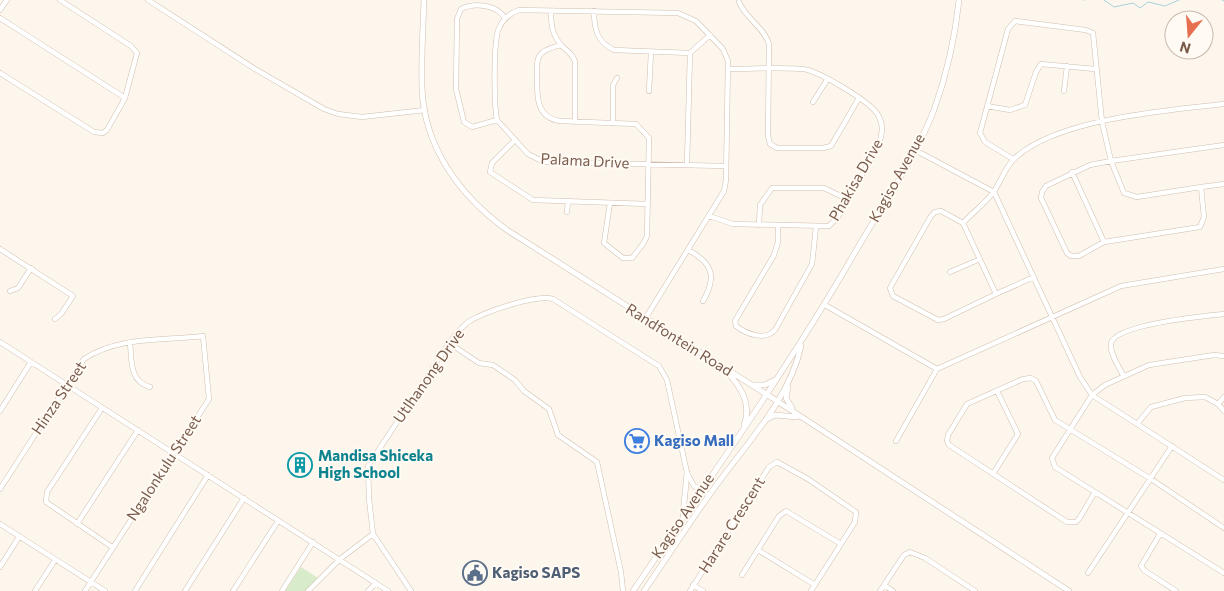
<svg xmlns="http://www.w3.org/2000/svg" width="1224" height="591" font-family="Commissioner,sans-serif">
  <style>
    .green { fill: #d8ecc9 }
    .lines { fill: none; stroke-linecap: round; stroke-linejoin: round }
    .stream { stroke: #a5d3da; stroke-width: 1 }
    .minor-casing { stroke: #d1beb0; stroke-width: 5.5 }
    .tertiary-casing { stroke: #d1beb0; stroke-width: 6 }
    .minor { stroke: #fff; stroke-width: 4.5 }
    .tertiary { stroke: #fff; stroke-width: 5 }
    .labels { text-anchor: middle; stroke-width: 4; stroke-linejoin: round; paint-order: stroke }
    .street-label { font-size: 15px; fill: #7a5c4d; stroke: #fffaf3 }
    .shop-label { font-size: 15px; font-weight: bold; fill: #366cbe; stroke: #fffaf3; text-anchor: start }
    .culture-label { font-size: 15px; font-weight: bold; fill: #0d838f; stroke: #fffaf3; text-anchor: start }
    .service-label { font-size: 15px; font-weight: bold; fill: #4e5e75; stroke: #fffaf3; text-anchor: start }
  </style>
  <rect width="100%" height="100%" fill="#fdf6ec"/>
  <path class="green" d="M 301,567 L 318,578 L 305,591 L 285,591 Z"/>
  <g class="lines">
    <path class="stream" d="M 1083,0 L 1084,0
      M 1104,0 L 1114,7 L 1133,3 L 1140,8 L 1148,2 L 1165,6 L 1179,0
      M 1222,0 L 1224,1"/>
    <defs>
      <path id="minor" d="M 148,0 L 255,69 L 324,109 L 338,114 L 362,117 L 425,110
        M 739,2 C 745,18 764,27 769,44 L 768,136 L 770,144 L 777,148 L 823,148 L 831,146 L 859,98
        M 0,10 L 7,0
        M 551,11 C 551,25 552,35 562,46 C 568,52 573,54 575,62 L 575,122
        M 594,11 C 594,29 597,42 614,50 L 690,53
        M 0,18 L 125,98
        M 561,45 C 555,47 544,49 540,55 C 536,60 537,68 537,74 C 537,93 535,118 560,121 L 636,124 L 649,138 L 647,236 L 643,244 L 632,258 L 623,258 L 604,243 L 610,203
        M 0,73 L 94,132 L 103,133 L 107,130 L 125,98 L 137,53 L 131,46 L 60,0
        M 649,91 L 651,52
        M 1064,91 L 1067,66
        M 813,102 L 827,80
        M 987,106 L 1010,110 L 1025,105 L 1036,72 L 1041,64 L 1095,69
        M 497,120 L 472,127 L 464,122 L 456,89 L 457,19 L 461,9 C 475,2 497,5 505,18
        M 613,123 L 613,85 L 617,78
        M 515,140 L 492,163 L 490,172 L 533,200 L 648,204
        M 915,150 L 994,192 L 1080,377 L 1092,395 L 1224,480
        M 1013,159 L 985,142 L 980,133 L 1008,29 L 1015,21 L 1086,30 L 1093,33 L 1102,122 L 1111,161 L 1124,193 L 1137,197 L 1201,187 L 1204,217 L 1200,227 L 1104,242 L 1079,256 L 1071,256 L 1067,253 L 1041,198 L 1042,192 L 1046,186 L 1090,165 L 1111,161 L 1224,145
        M 687,164 L 690,53 L 710,35
        M 1072,172 L 1104,242
        M 1201,187 L 1224,184
        M 941,211 L 963,223 L 996,294 L 944,319 L 938,320 L 893,296 L 890,288 L 931,216 L 935,212 Z
        M 567,212 L 568,202
        M 709,216 L 733,224 L 829,226 L 838,217 L 879,145 C 882,134 884,125 878,115 C 871,102 819,71 803,69 C 779,67 754,69 730,69
        M 963,223 C 973,212 987,202 995,190 C 1001,180 1006,166 1015,158 C 1057,119 1167,110 1224,104
        M 759,225 L 760,205 L 772,188 L 824,188 L 847,199
        M 778,226 L 778,242 L 774,255 L 735,321 L 736,326 C 746,334 765,341 775,330 L 812,264 L 816,227
        M 0,249 L 73,296 L 61,314 L 55,319
        M 688,250 C 713,263 717,277 703,301
        M 950,272 L 980,259
        M 10,291 L 18,288 L 31,268
        M 996,294 L 1034,277
        M 825,305 L 937,369 L 1121,286 L 1224,269
        M 645,319 L 724,191 L 726,180 L 728,61 L 723,49 L 696,21 L 678,13 L 519,10 C 510,13 503,19 499,28 C 493,41 494,105 497,120 L 528,154 L 544,162 L 726,166
        M 0,342 L 388,591
        M 130,343 C 132,361 129,381 150,387
        M 449,343 L 479,363 L 493,365 L 515,380 L 524,391 L 549,409 L 558,435 L 597,462 L 621,572 L 623,591
        M 1224,356 L 1214,355 L 1149,365 L 1105,385 L 1092,395 L 1052,458 L 1055,467 L 1224,573
        M 1123,375 C 1119,367 1109,352 1111,343 C 1117,324 1204,316 1224,314
        M 1218,404 L 1224,397
        M 102,408 L 47,492 L 46,502 L 112,547
        M 0,411 L 31,362
        M 1137,424 L 1151,407 L 1185,398 L 1205,397 L 1218,404 L 1224,411
        M 896,441 L 937,369
        M 993,474 L 1018,434 L 997,391
        M 0,489 L 84,359 C 118,336 163,341 203,336 L 209,399 L 85,591
        M 1095,492 L 1079,519 L 1076,522 L 1067,522 L 949,445 L 947,441 L 948,435 L 967,404 L 1023,379 L 1031,378 L 1036,381 L 1055,420 L 1151,479 L 1224,528
        M 0,524 L 105,591
        M 77,524 L 138,430
        M 1160,534 L 1141,566 L 1145,571 L 1176,591
        M 758,550 L 815,585
        M 0,567 L 19,537
        M 1088,573 L 1172,446
        M 742,575 L 779,516 L 786,511 L 841,544
        M 693,585 L 703,591
        M 884,585 L 893,591
        M 35,591 L 55,560
        M 135,591 L 208,475
        M 185,591 L 244,498
        M 233,591 L 278,521
        M 282,591 L 313,542
        M 308,591 L 340,559 L 373,534
        M 368,591 L 376,583
        M 411,591 L 373,534 L 369,499 L 368,466 L 452,339 C 457,333 462,327 468,322 C 484,312 536,294 553,299 L 659,366 L 667,380 L 687,473 L 694,486 L 709,495
        M 690,591 L 769,467 L 777,462 L 808,479 L 856,512 L 855,522 L 811,591
        M 880,591 L 904,555 L 910,552 L 925,558 L 975,591"/>
      <path id="tertiary" d="M 424,0 C 423,29 421,59 422,88 C 424,147 460,196 507,230 L 777,401 L 1069,591
        M 727,372 C 741,387 752,404 744,425
        M 753,385 L 765,385 L 775,380
        M 788,387 L 786,398 L 792,408
        M 767,419 L 775,415 L 797,417
        M 683,514 L 687,473
        M 633,591 C 710,478 789,367 857,249 C 883,204 915,159 934,110 C 947,74 955,38 959,0
        M 644,591 C 666,559 687,526 710,494 C 742,448 789,402 801,346"/>
    </defs>
    <use href="#minor" class="minor-casing"/>
    <use href="#tertiary" class="tertiary-casing"/>
    <use href="#minor" class="minor"/>
    <use href="#tertiary" class="tertiary"/>
  </g>
  <defs>
    <symbol id="supermarket-ring" viewBox="-11 -11 22 22"><circle r="9.5" fill="#fffaf3" stroke="#3f7fe0" stroke-width="1.5"/><path d="M-6-5.5h2.5l.6 2H6L4.5 2H-2.5L-4.4-4H-6ZM-1.5 3.2a1.3 1.3 0 1 0 .1 0ZM3 3.2a1.3 1.3 0 1 0 .1 0Z" fill="#3f7fe0"/></symbol>
    <symbol id="building-ring" viewBox="-11 -11 22 22"><circle r="9.5" fill="#fffaf3" stroke="#0f9aa8" stroke-width="1.5"/><path d="M-4-6H4V6H1V3H-1V6H-4ZM-2.5-4.3h1.7v1.8h-1.7ZM.8-4.3h1.7v1.8H.8ZM-2.5-1h1.7V.8h-1.7ZM.8-1h1.7V.8H.8Z" fill="#0f9aa8"/></symbol>
    <symbol id="civic-ring" viewBox="-11 -11 22 22"><circle r="9.5" fill="#fffaf3" stroke="#5c6f8a" stroke-width="1.5"/><path d="M-.6-6.5H3V-4.5H.6V-3L4-1V1h2V6H-6V1h2V-1L-.6-3ZM-1.2 2.5V6h2.4V2.5Z" fill="#5c6f8a"/></symbol>
  </defs>
  <g fill-rule="evenodd">
    <use href="#supermarket-ring" x="623" y="427" width="28" height="28"/>
    <use href="#building-ring" x="286" y="451" width="28" height="28"/>
    <use href="#civic-ring" x="461" y="559" width="28" height="28"/>
  </g>
  <g class="labels">
    <g class="street-label">
      <text transform="translate(585 161) rotate(3)" y="5">Palama Drive</text>
      <text transform="translate(897 178) rotate(-61)" y="5">Kagiso Avenue</text>
      <text transform="translate(856 180) rotate(-60)" y="5">Phakisa Drive</text>
      <text transform="translate(679 340) rotate(32)" y="5">Randfontein Road</text>
      <text transform="translate(429 376) rotate(-55)" y="5">Utlhanong Drive</text>
      <text transform="translate(59 398) rotate(-56)" y="5">Hinza Street</text>
      <text transform="translate(164 468) rotate(-57)" y="5">Ngalonkulu Street</text>
      <text transform="translate(683 516) rotate(-56)" y="5">Kagiso Avenue</text>
      <text transform="translate(732 525) rotate(-58)" y="5">Harare Crescent</text>
    </g>
    <g class="shop-label">
      <text x="654" y="446">Kagiso Mall</text>
    </g>
    <g class="culture-label">
      <text x="318" y="461">Mandisa Shiceka<tspan x="318" dy="17">High School</tspan></text>
    </g>
    <g class="service-label">
      <text x="492" y="578">Kagiso SAPS</text>
    </g>
  </g>
  <g transform="translate(1189 35) rotate(197)"><circle r="24" fill="#fffaf3" stroke="#cabbb1"/>
  <path d="M0-4L9 19L0 12L-9 19Z" fill="#e76f51"/>
  <text y="-8" font-size="14" font-weight="bold" text-anchor="middle" fill="#7a5c4d">N</text>
  </g>
</svg>
